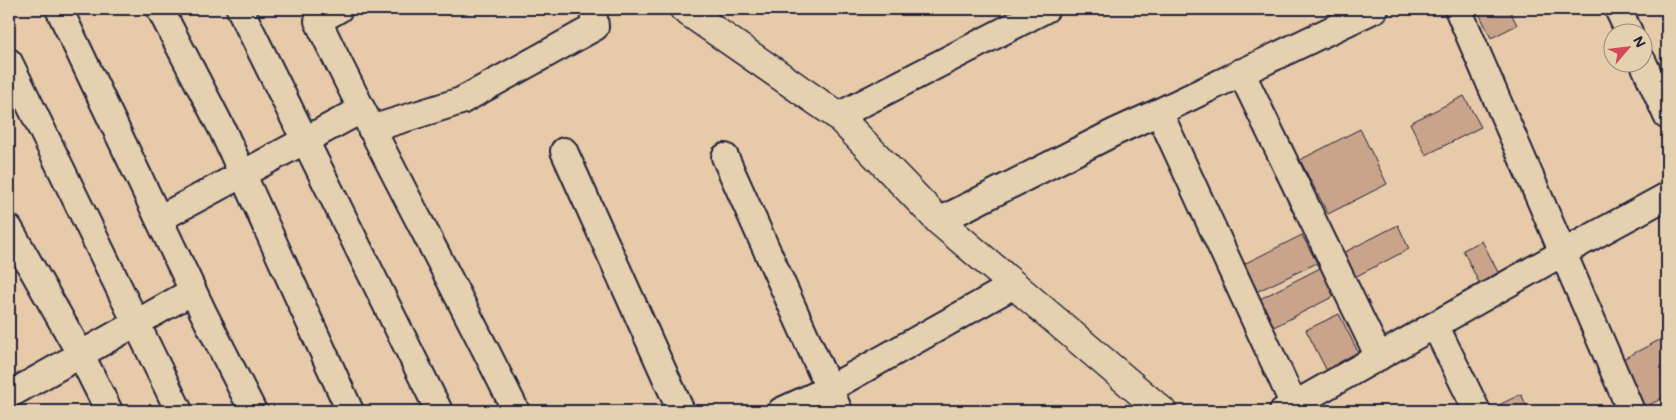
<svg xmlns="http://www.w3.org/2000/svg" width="1676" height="420" font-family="Mali,sans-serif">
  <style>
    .building { fill: #caa38b; stroke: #22223b }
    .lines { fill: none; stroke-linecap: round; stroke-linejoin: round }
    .street-casing { stroke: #22223b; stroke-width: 30 }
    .secondary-casing { stroke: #22223b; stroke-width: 31 }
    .street { stroke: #e5d1b0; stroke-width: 26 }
    .secondary { stroke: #e5d1b0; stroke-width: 28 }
  </style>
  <rect width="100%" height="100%" fill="#e6caa9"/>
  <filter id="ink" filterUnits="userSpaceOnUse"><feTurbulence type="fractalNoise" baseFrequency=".02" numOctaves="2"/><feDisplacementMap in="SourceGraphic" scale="10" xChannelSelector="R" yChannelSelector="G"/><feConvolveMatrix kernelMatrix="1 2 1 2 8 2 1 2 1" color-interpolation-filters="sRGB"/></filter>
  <g filter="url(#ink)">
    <path class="building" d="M 1477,9 L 1509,9 L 1517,25 L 1491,38 Z
      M 1464,96 L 1481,127 L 1426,155 L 1410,123 Z
      M 1360,129 L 1387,184 L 1328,214 L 1300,160 Z
      M 1398,225 L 1409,249 L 1351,279 L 1339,255 Z
      M 1302,235 L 1317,263 L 1256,292 L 1242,265 Z
      M 1482,241 L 1500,276 L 1481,287 L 1463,250 Z
      M 1326,265 L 1340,293 L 1270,329 L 1256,301 Z
      M 1339,314 L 1360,356 L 1328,373 L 1306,330 Z
      M 1667,336 L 1667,396 L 1645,407 L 1621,360 Z
      M 1521,394 L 1529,411 L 1493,411 L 1491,409 Z"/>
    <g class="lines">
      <defs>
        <path id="street" d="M 59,9 L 203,312 L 253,411
          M 160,9 L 222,129 L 350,411
          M 240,9 L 439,411
          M 339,9 L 318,21 C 381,152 452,280 516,411
          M 1458,9 L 1631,411
          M 1618,9 L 1629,32
          M 9,62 L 179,411
          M 1643,62 L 1667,116
          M 1241,72 L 1379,357
          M 1159,112 L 1294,405
          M 838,116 L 1046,9
          M 371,129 L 461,101 L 595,27 L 593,9
          M 564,151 L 681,411
          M 725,157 L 839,411
          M 159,219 L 361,110
          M 939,221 L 1115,132 L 1159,112 L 1375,9
          M 9,228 L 81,355 L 109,411
          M 1435,325 L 1477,411
          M 9,395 L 193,291
          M 781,411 L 829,389 L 1014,285
          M 1283,411 L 1564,252 L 1667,196"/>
        <path id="secondary" d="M 684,9 L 838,116 L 939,221 L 1162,411"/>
      </defs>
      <use href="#street" class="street-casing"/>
      <use href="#secondary" class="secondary-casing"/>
      <use href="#street" class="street"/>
      <use href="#secondary" class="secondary"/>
    </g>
  </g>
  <rect width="1676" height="420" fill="none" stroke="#e5d1b0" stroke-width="30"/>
  <rect x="15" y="15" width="1646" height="390" fill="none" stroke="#22223b" stroke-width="2" filter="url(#ink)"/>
  <g transform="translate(1628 48) rotate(62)"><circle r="24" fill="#e5d1b0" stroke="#978b81"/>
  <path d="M0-4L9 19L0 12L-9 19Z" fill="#d1495b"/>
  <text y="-8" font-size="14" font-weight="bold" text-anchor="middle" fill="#22223b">N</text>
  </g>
</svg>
